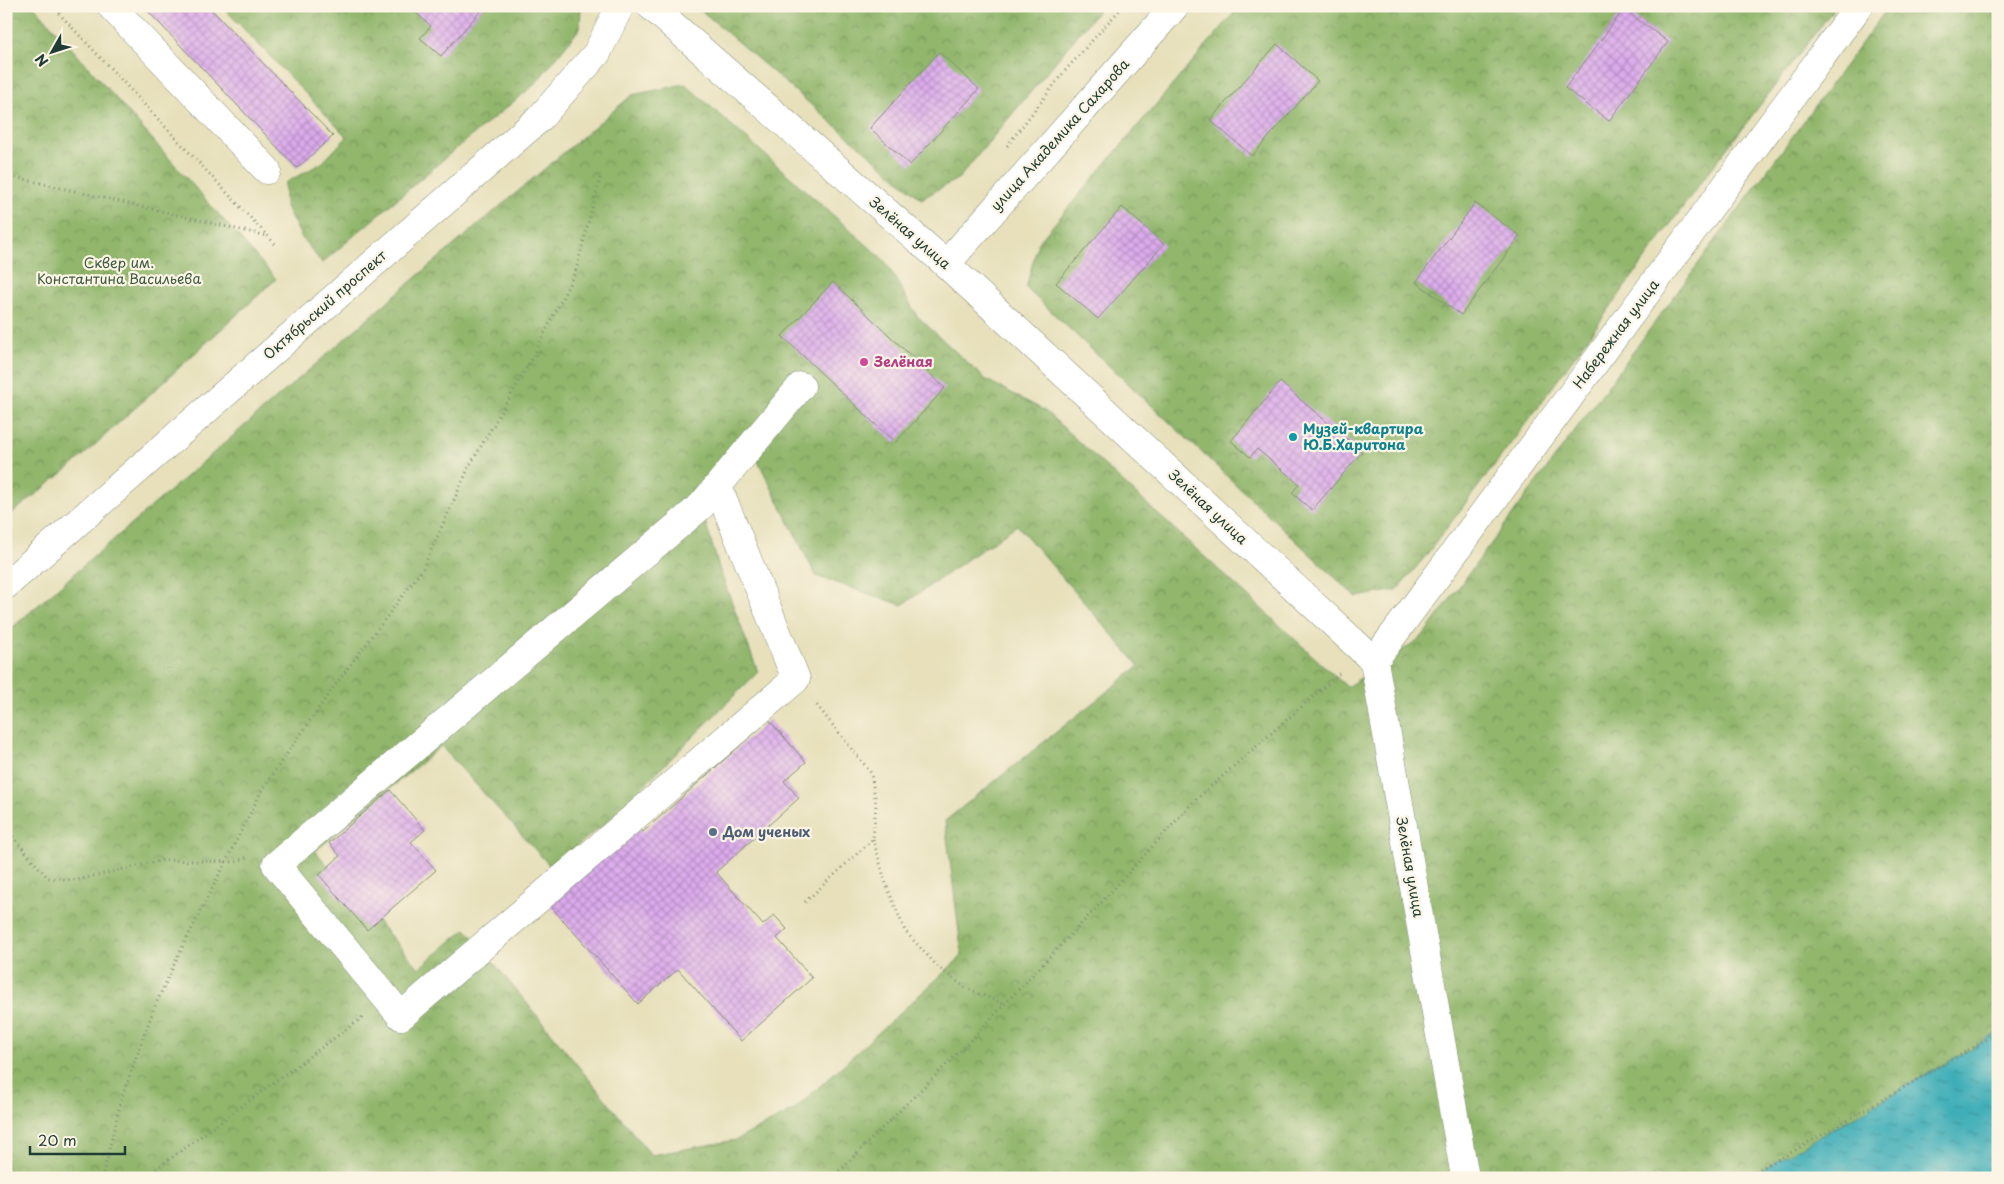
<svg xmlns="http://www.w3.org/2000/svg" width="2004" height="1184" font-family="'Playpen Sans',sans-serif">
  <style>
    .forest { fill: url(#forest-crowns); stroke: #587a50; fill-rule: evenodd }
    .water { fill: url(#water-ripples); stroke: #2e7576 }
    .building { fill: url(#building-cross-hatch) }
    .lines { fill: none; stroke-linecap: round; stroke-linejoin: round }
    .minor-casing { stroke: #838e78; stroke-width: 29 }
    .path { stroke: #838e78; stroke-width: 3; stroke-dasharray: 1 4; stroke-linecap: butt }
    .minor { stroke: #fff; stroke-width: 28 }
    .hotel-dot { fill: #d1479c; stroke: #fcf5e5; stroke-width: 2 }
    .culture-dot { fill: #0f9aa8; stroke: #fcf5e5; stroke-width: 2 }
    .service-dot { fill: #5c6f8a; stroke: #fcf5e5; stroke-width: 2 }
    .labels { text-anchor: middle; stroke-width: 4.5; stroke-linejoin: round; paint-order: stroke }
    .street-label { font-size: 14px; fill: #1f3d34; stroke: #fcf5e5 }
    .park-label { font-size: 14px; fill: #3d5b42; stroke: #fcf5e5 }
    .hotel-label { font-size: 14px; font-weight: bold; fill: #b23c85; stroke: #fcf5e5; text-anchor: start }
    .culture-label { font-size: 14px; font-weight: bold; fill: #0d838f; stroke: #fcf5e5; text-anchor: start }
    .service-label { font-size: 14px; font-weight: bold; fill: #4e5e75; stroke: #fcf5e5; text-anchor: start }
  </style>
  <defs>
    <pattern id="forest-crowns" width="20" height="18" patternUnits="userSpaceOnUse" patternTransform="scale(1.25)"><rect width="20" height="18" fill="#91b66c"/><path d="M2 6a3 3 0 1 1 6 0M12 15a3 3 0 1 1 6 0" fill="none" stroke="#76955a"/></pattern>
    <pattern id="water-ripples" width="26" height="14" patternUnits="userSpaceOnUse" patternTransform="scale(1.25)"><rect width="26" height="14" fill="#3cadb7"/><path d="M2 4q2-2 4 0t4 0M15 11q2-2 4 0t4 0" fill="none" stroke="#328e96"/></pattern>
    <pattern id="building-cross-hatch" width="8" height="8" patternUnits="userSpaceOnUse" patternTransform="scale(1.25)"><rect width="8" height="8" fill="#dcaaec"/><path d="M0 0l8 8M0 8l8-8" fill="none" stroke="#b28cc0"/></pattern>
  </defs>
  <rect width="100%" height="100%" fill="#fcf5e5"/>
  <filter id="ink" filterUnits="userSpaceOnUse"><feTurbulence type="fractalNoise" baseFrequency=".02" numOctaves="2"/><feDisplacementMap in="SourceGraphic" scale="10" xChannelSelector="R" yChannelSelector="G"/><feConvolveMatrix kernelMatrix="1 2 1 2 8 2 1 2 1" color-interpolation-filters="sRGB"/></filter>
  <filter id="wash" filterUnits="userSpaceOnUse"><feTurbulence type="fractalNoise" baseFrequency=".0096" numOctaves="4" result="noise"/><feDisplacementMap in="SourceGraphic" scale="20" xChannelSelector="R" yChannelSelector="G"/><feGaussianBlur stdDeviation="1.12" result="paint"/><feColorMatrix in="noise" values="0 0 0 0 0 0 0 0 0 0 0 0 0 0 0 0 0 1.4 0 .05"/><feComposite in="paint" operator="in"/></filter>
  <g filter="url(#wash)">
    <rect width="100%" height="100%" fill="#e7e0bb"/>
    <path class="forest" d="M 6,6 L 34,6 L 276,279 L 75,463 L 6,518 Z
      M 222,6 L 581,6 L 580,28 L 534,85 L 459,146 L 322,263 L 302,238 L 285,205 L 285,183 L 322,163 L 347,137 Z
      M 696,6 L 1102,6 L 959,178 L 921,199 Z
      M 1240,6 L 1836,6 L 1698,186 L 1533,414 L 1424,558 L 1397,590 L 1356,597 L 1026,288 L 1038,243 Z
      M 1889,6 L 1998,6 L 1998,1033 L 1748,1178 L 6,1178 L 6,633 L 401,290 L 632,95 L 685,84 L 885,261 L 917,316 L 985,379 L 1045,411 L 1347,687 L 1422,637 ZM 747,439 L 816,576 L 902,605 L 1017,525 L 1139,666 L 945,821 L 962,956 L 794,1110 L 736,1140 L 651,1155 L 466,929 L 419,968 L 315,851 L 441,746 L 551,867 L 610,819 L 758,672 L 719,568 L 701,507 Z"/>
    <path class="water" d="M 1998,1033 L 1998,1178 L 1748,1178 Z"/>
    <g id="blocks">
      <path class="building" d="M 143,6 L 208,6 L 333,136 L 297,168 Z
        M 386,6 L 398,6 L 393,13 Z
        M 408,6 L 482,6 L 484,7 L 441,56 L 420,38 L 431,26 Z
        M 1624,9 L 1668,42 L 1609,121 L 1565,88 Z
        M 1277,44 L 1318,81 L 1252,156 L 1210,120 Z
        M 939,52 L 979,89 L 910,165 L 870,128 Z
        M 1475,203 L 1520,236 L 1461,315 L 1416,282 Z
        M 1122,207 L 1164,244 L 1098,319 L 1056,283 Z
        M 833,282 L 945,388 L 895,443 L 782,336 Z
        M 1280,382 L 1362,452 L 1312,510 L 1292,493 L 1299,484 L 1257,449 L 1250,457 L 1231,441 Z
        M 769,720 L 806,762 L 784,781 L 799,798 L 716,872 L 763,925 L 774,915 L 787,929 L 777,938 L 812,978 L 741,1041 L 678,969 L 638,1004 L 546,901 L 634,823 L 643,832 Z
        M 390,790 L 425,830 L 411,842 L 436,870 L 367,930 L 319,875 L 340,856 L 329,843 Z"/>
    </g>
  </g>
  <g filter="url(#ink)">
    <use href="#blocks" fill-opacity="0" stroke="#838e78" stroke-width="1"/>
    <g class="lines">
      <defs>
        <path id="minor" d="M 111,6 L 267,170
          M 651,6 L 946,264 L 1374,661 L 1465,1177
          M 946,264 L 1175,6
          M 718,487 L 796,679 L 401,1016 L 276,865 L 701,506 L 801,386
          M 6,585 L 540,118 L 597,53 L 620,6
          M 1374,661 L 1859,6"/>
      </defs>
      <use href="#minor" class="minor-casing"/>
      <path class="path" d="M 52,6 L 276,245
        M 1007,146 L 1064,72 L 1123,6
        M 6,175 L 267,236
        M 6,829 L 48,878 L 77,880 L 163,860 L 236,862 L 247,857
        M 873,839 L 886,884 L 905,931 L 938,967 L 966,988 L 1004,1004
        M 805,902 L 873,839 L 876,804 L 871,773 L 815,703
        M 102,1178 L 122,1097 L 154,1008 L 179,954 L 263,788 L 333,688 L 422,570 L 470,465 L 533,357 L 576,270 L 601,175
        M 144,1178 L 363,1017
        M 832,1178 L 964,1047 L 1099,905 L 1193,802 L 1342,671
        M 1742,1178 L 1787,1155 L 1998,1033"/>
      <use href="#minor" class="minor"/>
    </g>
  </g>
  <circle class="hotel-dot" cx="864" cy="362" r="5"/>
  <circle class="culture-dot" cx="1293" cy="437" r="5"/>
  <circle class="service-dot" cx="713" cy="832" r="5"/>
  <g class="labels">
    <g class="street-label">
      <text transform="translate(1060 135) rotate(-48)" y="5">улица Академика Сахарова</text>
      <text transform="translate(910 233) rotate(41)" y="5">Зелёная улица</text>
      <text transform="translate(325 305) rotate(-41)" y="5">Октябрьский проспект</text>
      <text transform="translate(1616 334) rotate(-53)" y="5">Набережная улица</text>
      <text transform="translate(1208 507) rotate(43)" y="5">Зелёная улица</text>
      <text transform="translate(1410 867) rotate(80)" y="5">Зелёная улица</text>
    </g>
    <g class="park-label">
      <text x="119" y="268">Сквер им.<tspan x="119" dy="16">Константина Васильева</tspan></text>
    </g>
    <g class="hotel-label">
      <text x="874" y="367">Зелёная</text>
    </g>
    <g class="culture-label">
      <text x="1303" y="434">Музей-квартира<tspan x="1303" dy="16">Ю.Б.Харитона</tspan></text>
    </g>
    <g class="service-label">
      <text x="723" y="837">Дом ученых</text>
    </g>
  </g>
  <rect width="2004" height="1184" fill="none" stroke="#fcf5e5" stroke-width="25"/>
  <g transform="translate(52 52) rotate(231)" stroke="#fcf5e5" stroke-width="4" paint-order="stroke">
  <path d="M0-4L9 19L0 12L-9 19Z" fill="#1f3d34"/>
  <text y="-8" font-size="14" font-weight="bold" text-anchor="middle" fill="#1f3d34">N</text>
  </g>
  <path d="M30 1146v8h95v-8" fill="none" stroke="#1f3d34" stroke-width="2.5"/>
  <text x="38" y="1146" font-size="15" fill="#1f3d34" stroke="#fcf5e5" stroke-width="4" paint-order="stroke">20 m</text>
</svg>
